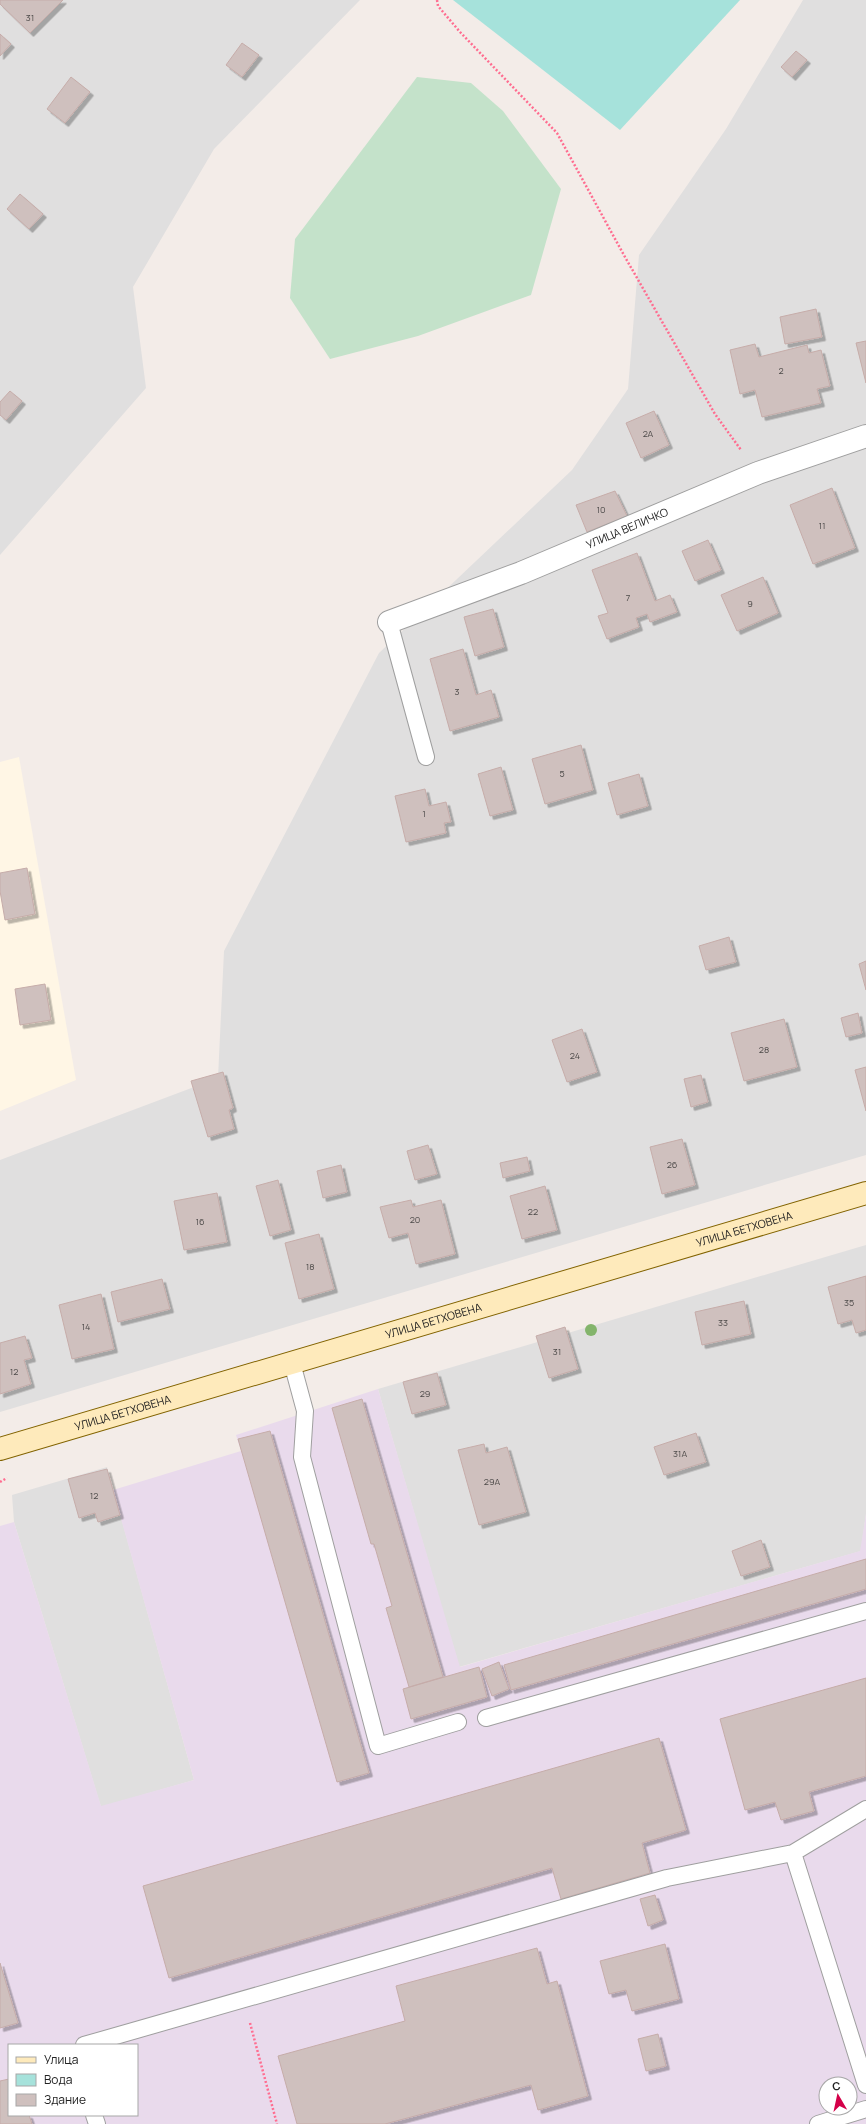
<svg xmlns="http://www.w3.org/2000/svg" width="866" height="2124" font-family="Manrope,sans-serif">
  <style>
    .residential { fill: #e0dfdf }
    .industrial { fill: #e9daec; fill-rule: evenodd }
    .education { fill: #fff6e5 }
    .wetland { fill: #c4e2ca }
    .water { fill: #a6e2db }
    .building { fill: #cfc0be; stroke: #c6aca9; filter: url(#shadow) }
    .lines { fill: none; stroke-linecap: round; stroke-linejoin: round }
    .lane-casing { stroke: #9f9f9f; stroke-width: 18 }
    .street-casing { stroke: #9f9f9f; stroke-width: 24 }
    .secondary-casing { stroke: #826300; stroke-width: 24 }
    .path { stroke: #ff6d90; stroke-width: 2.5; stroke-dasharray: 2 2; stroke-linecap: butt }
    .lane { stroke: #fff; stroke-width: 16 }
    .street { stroke: #fff; stroke-width: 22 }
    .secondary { stroke: #feeabb; stroke-width: 22 }
    .tree { fill: #83b46b }
    .labels { text-anchor: middle; stroke-width: 3; stroke-linejoin: round; paint-order: stroke }
    .number-label { font-size: 9px; fill: #4d4a49 }
    .street-label { font-size: 11px; fill: #222; stroke: #fff }
  </style>
  <defs>
    <filter id="shadow"><feDropShadow dx="3.5" dy="3.5" stdDeviation="0" flood-color="#0004"/></filter>
  </defs>
  <rect width="100%" height="100%" fill="#f3ece8"/>
  <path class="residential" d="M 0,0 L 360,0 L 214,149 L 133,287 L 146,388 L 0,555 Z
    M 803,0 L 866,0 L 866,1155 L 0,1412 L 0,1160 L 218,1078 L 224,951 L 379,653 L 572,470 L 628,389 L 639,255 L 726,129 Z
    M 866,1245 L 866,1514 L 861,1551 L 459,1667 L 378,1389 Z
    M 107,1467 L 194,1780 L 101,1807 L 14,1522 L 12,1495 Z"/>
  <path class="industrial" d="M 378,1389 L 460,1667 L 860,1551 L 866,1514 L 866,2124 L 0,2124 L 0,1526 L 14,1522 L 101,1806 L 194,1780 L 113,1490 L 241,1451 L 236,1435 ZM 9,2045 L 137,2045 L 137,2115 L 9,2115 ZM 826,2084 L 850,2084 L 850,2108 L 826,2108 Z"/>
  <path class="education" d="M 19,757 L 76,1080 L 0,1111 L 0,762 Z"/>
  <path class="wetland" d="M 417,77 L 471,83 L 503,111 L 561,189 L 531,295 L 418,336 L 330,359 L 290,298 L 295,239 Z"/>
  <path class="water" d="M 453,0 L 740,0 L 620,130 Z"/>
  <path class="building" d="M 0,0 L 63,0 L 30,33 L 0,4 Z
    M 0,34 L 11,44 L 0,56 Z
    M 242,43 L 259,55 L 242,77 L 226,65 Z
    M 796,51 L 807,60 L 792,77 L 781,67 Z
    M 71,77 L 90,92 L 65,123 L 47,109 Z
    M 20,194 L 43,214 L 29,229 L 7,209 Z
    M 816,309 L 822,337 L 785,344 L 780,317 Z
    M 866,341 L 866,383 L 856,343 Z
    M 755,344 L 759,357 L 807,345 L 809,353 L 821,350 L 830,386 L 817,389 L 821,403 L 762,417 L 755,390 L 740,394 L 730,350 Z
    M 10,391 L 22,401 L 6,420 L 0,415 L 0,402 Z
    M 654,411 L 669,445 L 641,458 L 626,423 Z
    M 832,488 L 855,548 L 813,564 L 790,505 Z
    M 615,491 L 627,516 L 587,532 L 576,505 Z
    M 708,540 L 721,570 L 695,581 L 682,551 Z
    M 637,553 L 655,601 L 670,595 L 677,612 L 650,622 L 647,614 L 636,618 L 639,627 L 607,639 L 598,616 L 608,613 L 592,570 Z
    M 763,577 L 778,613 L 737,631 L 721,595 Z
    M 493,609 L 504,647 L 475,656 L 464,617 Z
    M 463,649 L 476,695 L 491,690 L 499,717 L 450,731 L 430,659 Z
    M 581,745 L 593,790 L 545,804 L 532,759 Z
    M 501,767 L 513,810 L 490,816 L 478,774 Z
    M 639,774 L 648,806 L 617,815 L 608,783 Z
    M 425,789 L 429,806 L 446,802 L 451,822 L 444,823 L 446,833 L 406,842 L 395,796 Z
    M 27,868 L 35,914 L 5,920 L 0,891 L 0,873 Z
    M 729,937 L 736,962 L 706,970 L 699,946 Z
    M 866,961 L 866,990 L 859,964 Z
    M 45,984 L 51,1020 L 20,1025 L 15,989 Z
    M 858,1013 L 862,1033 L 846,1037 L 841,1018 Z
    M 784,1019 L 797,1067 L 744,1081 L 731,1033 Z
    M 582,1029 L 597,1072 L 567,1082 L 552,1040 Z
    M 866,1067 L 866,1111 L 855,1070 Z
    M 223,1072 L 233,1108 L 229,1110 L 234,1129 L 208,1137 L 191,1081 Z
    M 701,1075 L 708,1102 L 691,1107 L 684,1079 Z
    M 682,1139 L 695,1185 L 662,1194 L 650,1147 Z
    M 428,1145 L 437,1174 L 415,1180 L 407,1151 Z
    M 527,1157 L 530,1171 L 503,1178 L 500,1163 Z
    M 341,1165 L 347,1192 L 323,1198 L 317,1171 Z
    M 278,1180 L 291,1230 L 270,1236 L 256,1186 Z
    M 545,1186 L 557,1230 L 522,1239 L 510,1196 Z
    M 217,1193 L 227,1242 L 184,1250 L 174,1201 Z
    M 411,1200 L 413,1207 L 441,1200 L 455,1254 L 416,1264 L 408,1233 L 389,1238 L 380,1207 Z
    M 319,1234 L 334,1289 L 299,1299 L 285,1243 Z
    M 866,1276 L 866,1330 L 856,1333 L 852,1320 L 838,1324 L 828,1287 Z
    M 162,1279 L 170,1309 L 118,1322 L 111,1292 Z
    M 101,1294 L 114,1349 L 72,1359 L 59,1305 Z
    M 744,1301 L 751,1334 L 702,1345 L 695,1312 Z
    M 565,1327 L 578,1369 L 549,1378 L 536,1336 Z
    M 25,1336 L 32,1358 L 24,1360 L 31,1384 L 0,1394 L 0,1343 Z
    M 437,1373 L 446,1405 L 412,1414 L 403,1382 Z
    M 362,1399 L 443,1677 L 409,1687 L 386,1608 L 392,1606 L 374,1544 L 371,1544 L 332,1408 Z
    M 270,1431 L 369,1773 L 337,1782 L 238,1439 Z
    M 696,1433 L 706,1462 L 664,1475 L 654,1447 Z
    M 484,1444 L 486,1453 L 507,1447 L 526,1512 L 479,1525 L 458,1450 Z
    M 107,1469 L 120,1515 L 98,1522 L 95,1513 L 79,1518 L 68,1479 Z
    M 761,1540 L 770,1567 L 741,1576 L 732,1551 Z
    M 866,1559 L 866,1589 L 511,1690 L 504,1665 Z
    M 499,1662 L 509,1689 L 492,1696 L 482,1669 Z
    M 479,1667 L 487,1697 L 411,1719 L 403,1689 Z
    M 866,1678 L 866,1776 L 809,1792 L 814,1811 L 781,1820 L 775,1802 L 745,1810 L 720,1719 Z
    M 659,1738 L 686,1830 L 642,1843 L 650,1873 L 561,1899 L 552,1868 L 169,1978 L 143,1886 Z
    M 655,1895 L 663,1920 L 648,1926 L 640,1899 Z
    M 665,1944 L 679,1999 L 632,2011 L 626,1990 L 609,1994 L 600,1961 Z
    M 537,1948 L 547,1984 L 557,1981 L 588,2096 L 538,2110 L 531,2085 L 385,2124 L 297,2124 L 278,2056 L 405,2021 L 396,1986 Z
    M 0,1963 L 18,2023 L 0,2028 Z
    M 658,2034 L 666,2066 L 646,2071 L 638,2039 Z
    M 9,2079 L 9,2115 L 29,2115 L 32,2124 L 0,2124 L 0,2081 Z"/>
  <g class="lines">
    <defs>
      <path id="lane" d="M 389,622 L 426,757
        M 292,1363 L 305,1411 L 302,1457 L 378,1746 L 458,1722
        M 486,1718 L 866,1611
        M 793,1853 L 866,2085
        M 84,2045 L 667,1878 L 793,1853 L 866,1809
        M 94,2115 L 97,2124
        M 818,2124 L 866,2109"/>
      <g id="street">
        <path id="s1" d="M 389,622 L 521,573 L 758,473 L 866,436"/>
      </g>
      <g id="secondary">
        <path id="s2" d="M 0,1449 L 866,1193"/>
      </g>
    </defs>
    <use href="#lane" class="lane-casing"/>
    <use href="#street" class="street-casing"/>
    <use href="#secondary" class="secondary-casing"/>
    <path class="path" d="M 437,0 L 438,6 L 460,32 L 557,133 L 625,257 L 715,414 L 741,450
      M 0,1482 L 7,1478
      M 250,2023 L 277,2124"/>
    <use href="#lane" class="lane"/>
    <use href="#street" class="street"/>
    <use href="#secondary" class="secondary"/>
  </g>
  <circle class="tree" cx="591" cy="1330" r="6"/>
  <g class="labels">
    <g class="number-label">
      <text x="30" y="21">31</text>
      <text x="781" y="374">2</text>
      <text x="648" y="437">2А</text>
      <text x="601" y="513">10</text>
      <text x="822" y="529">11</text>
      <text x="628" y="601">7</text>
      <text x="750" y="607">9</text>
      <text x="457" y="695">3</text>
      <text x="562" y="777">5</text>
      <text x="424" y="817">1</text>
      <text x="764" y="1053">28</text>
      <text x="575" y="1059">24</text>
      <text x="672" y="1168">26</text>
      <text x="533" y="1215">22</text>
      <text x="415" y="1223">20</text>
      <text x="200" y="1225">16</text>
      <text x="310" y="1270">18</text>
      <text x="849" y="1306">35</text>
      <text x="723" y="1326">33</text>
      <text x="86" y="1330">14</text>
      <text x="557" y="1355">31</text>
      <text x="14" y="1375">12</text>
      <text x="425" y="1397">29</text>
      <text x="680" y="1457">31А</text>
      <text x="492" y="1485">29А</text>
      <text x="94" y="1499">12</text>
    </g>
    <g class="street-label">
      <text dy="4" stroke="none"><textPath href="#s1" startOffset="256">УЛИЦА ВЕЛИЧКО</textPath></text>
      <text dy="4" stroke="none"><textPath href="#s2" startOffset="776">УЛИЦА БЕТХОВЕНА</textPath></text>
      <text dy="4" stroke="none"><textPath href="#s2" startOffset="452">УЛИЦА БЕТХОВЕНА</textPath></text>
      <text dy="4" stroke="none"><textPath href="#s2" startOffset="128">УЛИЦА БЕТХОВЕНА</textPath></text>
    </g>
  </g>
  <rect x="8" y="2044" width="130" height="72" fill="#ffffff" stroke="#a7a7a7"/>
  <rect x="16" y="2057" width="20" height="6" fill="#feeabb" stroke="#a7a7a7"/>
  <text x="44" y="2064" font-size="12" fill="#222222">Улица</text>
  <rect x="16" y="2074" width="20" height="12" fill="#a6e2db" stroke="#a7a7a7"/>
  <text x="44" y="2084" font-size="12" fill="#222222">Вода</text>
  <rect x="16" y="2094" width="20" height="12" fill="#cfc0be" stroke="#a7a7a7"/>
  <text x="44" y="2104" font-size="12" fill="#222222">Здание</text>
  <g transform="translate(838 2096) rotate(351)"><circle r="19" fill="#ffffff" stroke="#a7a7a7"/>
  <path d="M0-3L7 15L0 10L-7 15Z" fill="#d40049"/>
  <text y="-6" font-size="11" font-weight="bold" text-anchor="middle" fill="#222222">С</text>
  </g>
</svg>
